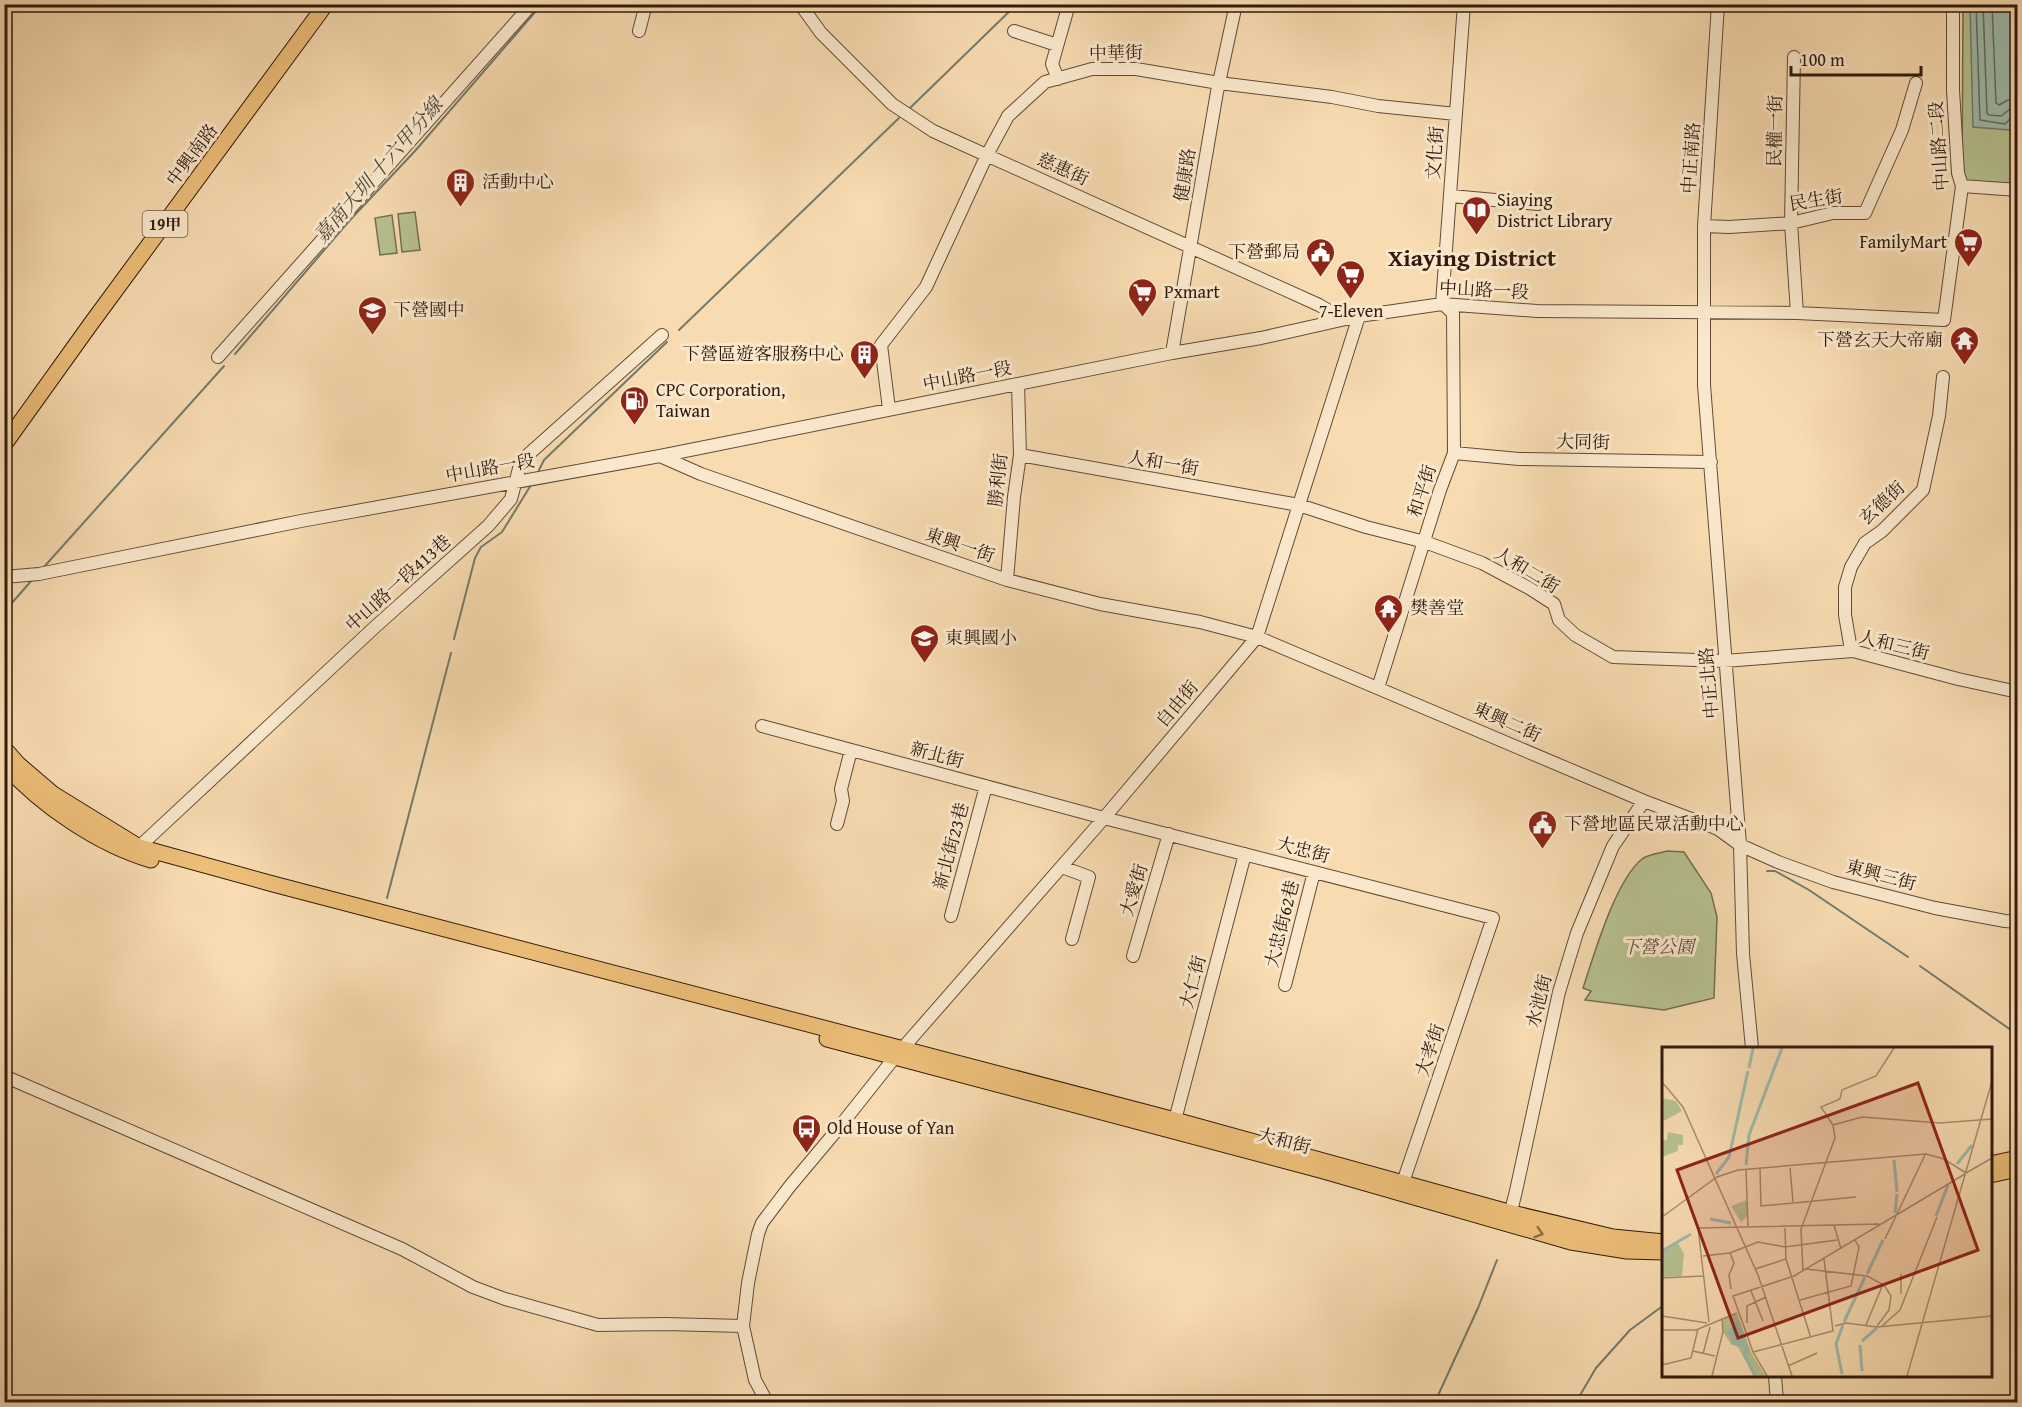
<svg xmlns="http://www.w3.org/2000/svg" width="2022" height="1407" font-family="'Gentium Book Plus','Noto Serif TC',serif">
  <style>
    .green { fill: #b7c191; stroke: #746e4f; stroke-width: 1.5 }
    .water { fill: #9dbbac; stroke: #727b6c; stroke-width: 1.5 }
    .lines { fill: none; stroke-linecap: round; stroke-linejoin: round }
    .shore { stroke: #676a5c; stroke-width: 1.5 }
    .stream { stroke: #727b6c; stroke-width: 2 }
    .minor-casing { stroke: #634a36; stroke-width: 14 }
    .major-casing { stroke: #311a0d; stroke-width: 17 }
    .minor { stroke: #fae8cc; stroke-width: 12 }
    .major { stroke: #ecbe78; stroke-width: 15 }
    .oneway { stroke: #8e6c42 }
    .labels { text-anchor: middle; stroke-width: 6; stroke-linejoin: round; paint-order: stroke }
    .shield { fill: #fae8cc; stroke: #6d5846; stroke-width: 1.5 }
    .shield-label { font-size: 16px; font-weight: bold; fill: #311a0d }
    .street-label { font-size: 18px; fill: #311a0d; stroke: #fae8cc }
    .poi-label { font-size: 18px; fill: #311a0d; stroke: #fae8cc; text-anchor: start }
    .park-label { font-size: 18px; font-style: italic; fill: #594c35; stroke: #fae8cc }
    .water-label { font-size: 20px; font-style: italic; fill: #514a3d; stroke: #fae8cc }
    .district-label { font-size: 24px; font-weight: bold; fill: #311a0d; stroke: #fae8cc }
    .inset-river { fill: none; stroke: #9dbbac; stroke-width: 3 }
    .inset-road { fill: none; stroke: #a88e6f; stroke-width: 1.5 }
    .view { fill: #8f2418; fill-opacity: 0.15; stroke: #8f2418; stroke-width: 3 }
    .inset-edge { fill: none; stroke: #311a0d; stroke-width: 3 }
  </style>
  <rect width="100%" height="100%" fill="#f8dbb1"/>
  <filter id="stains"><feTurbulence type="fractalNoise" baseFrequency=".00333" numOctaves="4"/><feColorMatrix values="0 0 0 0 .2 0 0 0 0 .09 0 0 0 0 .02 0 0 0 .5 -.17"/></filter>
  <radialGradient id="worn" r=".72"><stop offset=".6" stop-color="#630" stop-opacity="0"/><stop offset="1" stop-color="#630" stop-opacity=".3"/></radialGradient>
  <path class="green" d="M 1963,5 L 2017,5 L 2017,190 L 1962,186 Z
    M 415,212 L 420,250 L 402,252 L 398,214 Z
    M 392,215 L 397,253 L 380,255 L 375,218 Z
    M 1668,851 L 1684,852 L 1711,893 L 1717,917 L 1714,998 L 1664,1010 L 1585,1000 L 1591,991 L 1583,988 C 1594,955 1615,881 1642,859 C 1648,854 1660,853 1668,851 Z"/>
  <path class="water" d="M 1970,5 L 2017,5 L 2017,119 L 2009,130 L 1973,127 Z"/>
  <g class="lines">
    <path class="shore" d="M 1976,4 L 1980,120 L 2005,124 L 2012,117 L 2018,116
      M 1983,4 L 1987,113 L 1989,115 L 2001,116 L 2009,110 L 2018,108
      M 1992,4 L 1996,103 L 1999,105 L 2008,100 L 2018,99"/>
    <path class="stream" d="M 910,108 L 1017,4
      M 679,330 L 899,118
      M 235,354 L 350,220 L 415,151 L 542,4
      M 539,470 L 544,460 L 667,342
      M 43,568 L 224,366
      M 4,612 L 32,580
      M 454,639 L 475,558 L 481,547 L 502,532 L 531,485
      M 1767,871 L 1775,871 L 1809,890 L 1908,957
      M 387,898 L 451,653
      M 1920,966 L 2018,1035
      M 1435,1402 L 1478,1308 L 1497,1260
      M 1576,1402 L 1596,1368 L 1630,1330 L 1664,1305"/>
    <defs>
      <path id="minor" d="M 800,4 L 821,33 L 892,104 L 933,131 L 1319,305 L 1331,312 L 1330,322
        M 1718,4 L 1704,226 L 1704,385 L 1740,845 L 1743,954 L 1752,1048
        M 639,31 L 646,4
        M 1014,31 L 1057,45
        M 1794,57 L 1791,223 L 1797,313
        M 1058,79 L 1052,64 L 1069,4
        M 1962,186 L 2018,190
        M 1451,196 L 1538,204
        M 1704,226 L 1729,227 L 1791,223 L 1833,213 L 1865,213 L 1902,130 L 1916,83
        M 1442,304 L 1464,4
        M 1172,353 L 1217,92 L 1236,4
        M 218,357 L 532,4
        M 889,409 L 881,345 L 926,287 L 987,155 L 1008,116 L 1045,82 L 1092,69 L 1136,69 L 1219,83 L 1332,97 L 1378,106 L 1456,114
        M 1454,453 L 1519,459 L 1711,462
        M 1020,455 L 1299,505 L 1366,527 L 1425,542 L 1482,563 L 1529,588 L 1554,604 L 1559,620 L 1575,635 L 1613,657 L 1724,661 L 1853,651 L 1958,679 L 2018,692
        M 660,456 L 701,474 L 1007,580 L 1100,604 L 1200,622 L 1257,637 L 1644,801 L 1718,829 L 1740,845 L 1778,862 L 1833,882 L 1935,908 L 2005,921 L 2018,922
        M 4,577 L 39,574 L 301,521 L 660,456 L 1172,353 L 1261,338 L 1359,316 L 1442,304 L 1537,311 L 1797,313 L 1944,320 L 1962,186 L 1958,173 L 1953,90 L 1953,4
        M 1007,580 L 1014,497 L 1020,455 L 1018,384
        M 1853,651 L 1850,644 L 1845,615 L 1845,587 L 1851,567 L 1865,543 L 1882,531 L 1923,490 L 1939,416 L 1943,377
        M 1378,688 L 1440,490 L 1454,453 L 1453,313 L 1443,304
        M 762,726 L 1104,818 L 1493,918 L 1400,1191
        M 837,824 L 843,801 L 841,789 L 851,750
        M 139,847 L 376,626 L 488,526 L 511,499 L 521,461 L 662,335
        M 1062,867 L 1089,877 L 1072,939
        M 951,916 L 986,786
        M 1133,956 L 1169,834
        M 1285,985 L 1314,872
        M 4,1076 L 402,1249 L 473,1287 L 505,1299 L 598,1325 L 665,1324 L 743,1326
        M 1175,1120 L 1245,854
        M 1509,1219 L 1516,1191 L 1559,992 L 1577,933 L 1613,846 L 1644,801
        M 1775,1376 L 1777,1402
        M 767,1402 L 755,1380 L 743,1326 L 748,1283 L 758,1234 L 762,1223 L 790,1186 L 837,1130 L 895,1057 L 1104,818 L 1257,637 L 1359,316"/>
      <path id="major" d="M 4,445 L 90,325 L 326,4
        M 4,748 L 18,764 L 53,794 L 139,847 L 273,884 L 1175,1120 L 1512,1213 L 1613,1237 L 1664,1242
        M 4,764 C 40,805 99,845 151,860
        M 827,1039 L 1320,1170 L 1571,1242 L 1627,1251 L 1664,1252
        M 1990,1164 L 2018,1158
        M 1990,1175 L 2018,1169"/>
    </defs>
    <use href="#minor" class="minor-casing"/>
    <use href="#major" class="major-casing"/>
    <use href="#minor" class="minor"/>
    <use href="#major" class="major"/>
  </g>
  <defs><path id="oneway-chevron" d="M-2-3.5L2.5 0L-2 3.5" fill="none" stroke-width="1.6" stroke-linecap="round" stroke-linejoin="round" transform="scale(1.5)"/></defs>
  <use class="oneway" href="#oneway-chevron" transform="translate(1539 1233) rotate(17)"/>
  <defs>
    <symbol id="building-pin" viewBox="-11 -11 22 30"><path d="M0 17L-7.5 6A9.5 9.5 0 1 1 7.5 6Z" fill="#8f2418" stroke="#fae8cc"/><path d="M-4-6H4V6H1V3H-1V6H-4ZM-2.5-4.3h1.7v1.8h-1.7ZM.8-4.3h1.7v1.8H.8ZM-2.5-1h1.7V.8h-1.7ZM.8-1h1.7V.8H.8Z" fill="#fff"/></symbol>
    <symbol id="library-pin" viewBox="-11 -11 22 30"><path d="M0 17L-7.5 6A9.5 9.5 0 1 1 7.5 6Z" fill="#8f2418" stroke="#fae8cc"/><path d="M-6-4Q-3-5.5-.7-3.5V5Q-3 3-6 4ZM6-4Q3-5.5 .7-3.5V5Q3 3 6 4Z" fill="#fff"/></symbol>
    <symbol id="supermarket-pin" viewBox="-11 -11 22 30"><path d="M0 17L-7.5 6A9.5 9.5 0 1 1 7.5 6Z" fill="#8f2418" stroke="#fae8cc"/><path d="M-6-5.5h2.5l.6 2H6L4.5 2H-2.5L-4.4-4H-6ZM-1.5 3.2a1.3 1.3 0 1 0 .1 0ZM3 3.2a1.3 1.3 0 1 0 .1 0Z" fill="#fff"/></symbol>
    <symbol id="civic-pin" viewBox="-11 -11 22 30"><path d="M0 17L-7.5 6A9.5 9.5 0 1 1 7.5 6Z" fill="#8f2418" stroke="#fae8cc"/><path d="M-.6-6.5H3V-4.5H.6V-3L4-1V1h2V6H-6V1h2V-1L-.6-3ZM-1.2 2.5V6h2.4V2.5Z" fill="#fff"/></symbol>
    <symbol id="school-pin" viewBox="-11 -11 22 30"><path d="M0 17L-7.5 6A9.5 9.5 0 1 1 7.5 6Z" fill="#8f2418" stroke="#fae8cc"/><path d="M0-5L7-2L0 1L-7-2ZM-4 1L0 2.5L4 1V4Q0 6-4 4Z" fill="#fff"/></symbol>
    <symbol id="temple-pin" viewBox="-11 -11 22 30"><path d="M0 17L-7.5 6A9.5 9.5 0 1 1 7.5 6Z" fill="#8f2418" stroke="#fae8cc"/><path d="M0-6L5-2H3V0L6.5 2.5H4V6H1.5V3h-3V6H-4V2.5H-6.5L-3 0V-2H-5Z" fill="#fff"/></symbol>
    <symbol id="fuel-pin" viewBox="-11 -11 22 30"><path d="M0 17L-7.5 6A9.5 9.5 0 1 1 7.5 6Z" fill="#8f2418" stroke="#fae8cc"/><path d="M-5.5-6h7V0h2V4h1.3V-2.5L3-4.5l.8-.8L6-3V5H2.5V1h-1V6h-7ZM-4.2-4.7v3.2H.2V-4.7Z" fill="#fff"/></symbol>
    <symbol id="bus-pin" viewBox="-11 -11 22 30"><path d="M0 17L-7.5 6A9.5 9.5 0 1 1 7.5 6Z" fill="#8f2418" stroke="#fae8cc"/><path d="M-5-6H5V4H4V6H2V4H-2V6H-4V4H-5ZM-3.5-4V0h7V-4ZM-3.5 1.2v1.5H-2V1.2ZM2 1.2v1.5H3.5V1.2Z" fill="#fff"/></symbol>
  </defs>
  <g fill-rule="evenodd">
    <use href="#building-pin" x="444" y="166" width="33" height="45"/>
    <use href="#library-pin" x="1460" y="194" width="33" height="45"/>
    <use href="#supermarket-pin" x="1952" y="226" width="33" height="45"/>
    <use href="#civic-pin" x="1304" y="236" width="33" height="45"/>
    <use href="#supermarket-pin" x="1334" y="258" width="33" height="45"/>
    <use href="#supermarket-pin" x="1126" y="276" width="33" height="45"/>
    <use href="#school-pin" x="356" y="294" width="33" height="45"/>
    <use href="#temple-pin" x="1948" y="324" width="33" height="45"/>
    <use href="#building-pin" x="848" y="338" width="33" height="45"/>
    <use href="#fuel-pin" x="618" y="384" width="33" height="45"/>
    <use href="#temple-pin" x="1372" y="592" width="33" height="45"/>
    <use href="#school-pin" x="908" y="622" width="33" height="45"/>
    <use href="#civic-pin" x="1526" y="808" width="33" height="45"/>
    <use href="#bus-pin" x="790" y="1112" width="33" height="45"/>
  </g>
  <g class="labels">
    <rect class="shield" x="142.5" y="211" width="45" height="26" rx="4.5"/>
    <g class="shield-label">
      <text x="165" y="230">19甲</text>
    </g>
    <g class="street-label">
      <text transform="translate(1116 53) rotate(-1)" y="6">中華街</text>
      <text transform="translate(1775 131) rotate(-89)" y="6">民權一街</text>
      <text transform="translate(1939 146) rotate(-94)" y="6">中山路二段</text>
      <text transform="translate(1435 153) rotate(-86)" y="6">文化街</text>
      <text transform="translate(192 155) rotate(-53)" y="6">中興南路</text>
      <text transform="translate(1691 158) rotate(-86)" y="6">中正南路</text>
      <text transform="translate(1063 169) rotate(24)" y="6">慈惠街</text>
      <text transform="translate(1185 175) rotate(-81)" y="6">健康路</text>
      <text transform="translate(1816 200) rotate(-9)" y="6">民生街</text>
      <text transform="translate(1484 290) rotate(3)" y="6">中山路一段</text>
      <text transform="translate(967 376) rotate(-11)" y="6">中山路一段</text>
      <text transform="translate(1583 442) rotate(1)" y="6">大同街</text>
      <text transform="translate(1163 463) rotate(10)" y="6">人和一街</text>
      <text transform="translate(490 468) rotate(-10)" y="6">中山路一段</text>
      <text transform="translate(998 480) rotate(-84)" y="6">勝利街</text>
      <text transform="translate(1422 491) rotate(-72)" y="6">和平街</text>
      <text transform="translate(1882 503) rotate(-43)" y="6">玄德街</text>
      <text transform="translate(960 545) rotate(19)" y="6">東興一街</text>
      <text transform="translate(1527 570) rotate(31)" y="6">人和二街</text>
      <text transform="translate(398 583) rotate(-42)" y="6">中山路一段413巷</text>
      <text transform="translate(1894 645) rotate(14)" y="6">人和三街</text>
      <text transform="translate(1709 683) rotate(-95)" y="6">中正北路</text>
      <text transform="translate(1177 704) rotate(-50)" y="6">自由街</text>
      <text transform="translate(1507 722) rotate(24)" y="6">東興二街</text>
      <text transform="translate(937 755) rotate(15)" y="6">新北街</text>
      <text transform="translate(951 846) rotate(-75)" y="6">新北街23巷</text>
      <text transform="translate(1303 850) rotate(15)" y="6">大忠街</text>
      <text transform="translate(1881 875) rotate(15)" y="6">東興三街</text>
      <text transform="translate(1134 890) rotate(-73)" y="6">大愛街</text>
      <text transform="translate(1282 924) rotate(-76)" y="6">大忠街62巷</text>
      <text transform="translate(1193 982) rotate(-75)" y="6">大仁街</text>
      <text transform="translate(1539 1001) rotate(-76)" y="6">水池街</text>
      <text transform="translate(1430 1050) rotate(-71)" y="6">大孝街</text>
      <text transform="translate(1284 1141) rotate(15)" y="6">大和街</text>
    </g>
    <g class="poi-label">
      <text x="482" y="188">活動中心</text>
      <text x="1497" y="206">Siaying<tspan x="1497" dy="21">District Library</tspan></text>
      <text x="1947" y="248" text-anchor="end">FamilyMart</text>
      <text x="1300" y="258" text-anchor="end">下營郵局</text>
      <text x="1164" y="298">Pxmart</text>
      <text x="393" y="316">下營國中</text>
      <text x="1351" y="317" text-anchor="middle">7-Eleven</text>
      <text x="1943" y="346" text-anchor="end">下營玄天大帝廟</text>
      <text x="844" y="360" text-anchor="end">下營區遊客服務中心</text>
      <text x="656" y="396">CPC Corporation,<tspan x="656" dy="21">Taiwan</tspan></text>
      <text x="1410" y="614">樊善堂</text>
      <text x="945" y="644">東興國小</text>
      <text x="1564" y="830">下營地區民眾活動中心</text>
      <text x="827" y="1134">Old House of Yan</text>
    </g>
    <g class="park-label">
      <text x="1658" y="953">下營公園</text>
    </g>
    <g class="water-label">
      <text transform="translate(378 170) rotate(-49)" y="7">嘉南大圳 十六甲分線</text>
    </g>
    <g class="district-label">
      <text x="1472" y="266">Xiaying District</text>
    </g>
  </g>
  <g transform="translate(1662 1047)">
    <rect width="330" height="330" fill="#f8dbb1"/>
    <path d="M 0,51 L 14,54 L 20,64 L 0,75 ZM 6,85 L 21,88 L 21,98 L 16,98 L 16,104 L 0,110 L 0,93 L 5,93 ZM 85,153 L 85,170 L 79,175 L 69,159 ZM 16,196 L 22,207 L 20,229 L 0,230 L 0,205 ZM 75,266 L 89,305 L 103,329 L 92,329 L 76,300 L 69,297 L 61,285 L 60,271 Z" fill="#b7c191"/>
    <path d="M 76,273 L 88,305 L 83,307 L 81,300 L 69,297 L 70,290 L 64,287 Z" fill="#9dbbac"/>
    <path class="inset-river" d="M 87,21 L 91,1M 232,113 L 235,145M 295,117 L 310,98M 84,118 L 87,88 L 120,1M 54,127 L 67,110 L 86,24M 233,166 L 235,147M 274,169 L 286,138M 48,172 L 69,176M 0,204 L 29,187M 205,227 L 221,193M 182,275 L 203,230M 200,294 L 215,281M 198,298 L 200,324M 81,305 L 93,329M 180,327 L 174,297 L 181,278"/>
    <path class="inset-road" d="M 0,35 L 21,60 L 96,228 L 130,329M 171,78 L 200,70 L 278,76 L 330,72M 128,121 L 131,155M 98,122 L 99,159 L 194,150M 84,123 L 86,179M 304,126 L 330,111M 0,170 L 55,130 L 76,123 L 264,107 L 282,112 L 304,126M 172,178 L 179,202M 123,181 L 124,212 L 149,291M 223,192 L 263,108M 68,206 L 72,216 L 67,228 L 69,242M 41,209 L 68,206 L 96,195 L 123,200 L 175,193M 93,222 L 124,212M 144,222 L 205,229 L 222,238 L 229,249 L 227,263 L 215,279M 141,224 L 139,182 L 173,91 L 171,78 L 159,60 L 178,52 L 180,43 L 214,29 L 232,1M 0,231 L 41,229M 89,244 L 101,274M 239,247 L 239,227M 138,253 L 189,239 L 197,200 L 193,193M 0,269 L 45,276M 47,275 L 36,181 L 217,177M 85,276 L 85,259 L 104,250M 204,278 L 221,237M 173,279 L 184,276 L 215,280 L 330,269M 220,279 L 238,263 L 275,170M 0,283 L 34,283 L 75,266M 31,304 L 53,309M 91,305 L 171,284 L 162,212M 41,307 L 48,280M 0,318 L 29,311 L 36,282M 126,319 L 155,306M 50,329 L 61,285 L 60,271M 105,329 L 91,305 L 71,249 L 132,229 L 303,127M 245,329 L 330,34"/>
    <path class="view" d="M 256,36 L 316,203 L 76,291 L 15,123 Z"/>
    <rect width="330" height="330" class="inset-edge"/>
  </g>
  <rect width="2022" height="1407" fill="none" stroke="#f8dbb1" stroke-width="24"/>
  <rect x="6" y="6" width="2010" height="1395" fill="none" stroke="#311a0d" stroke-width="3"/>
  <rect x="12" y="12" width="1998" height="1383" fill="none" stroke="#311a0d" stroke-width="1.5"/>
  <path d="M1791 66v9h130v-9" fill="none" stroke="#311a0d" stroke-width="3"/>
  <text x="1800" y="66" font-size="18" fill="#311a0d" stroke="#fae8cc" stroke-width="4.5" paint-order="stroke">100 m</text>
  <rect width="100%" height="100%" filter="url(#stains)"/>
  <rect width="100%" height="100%" fill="url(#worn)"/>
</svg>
